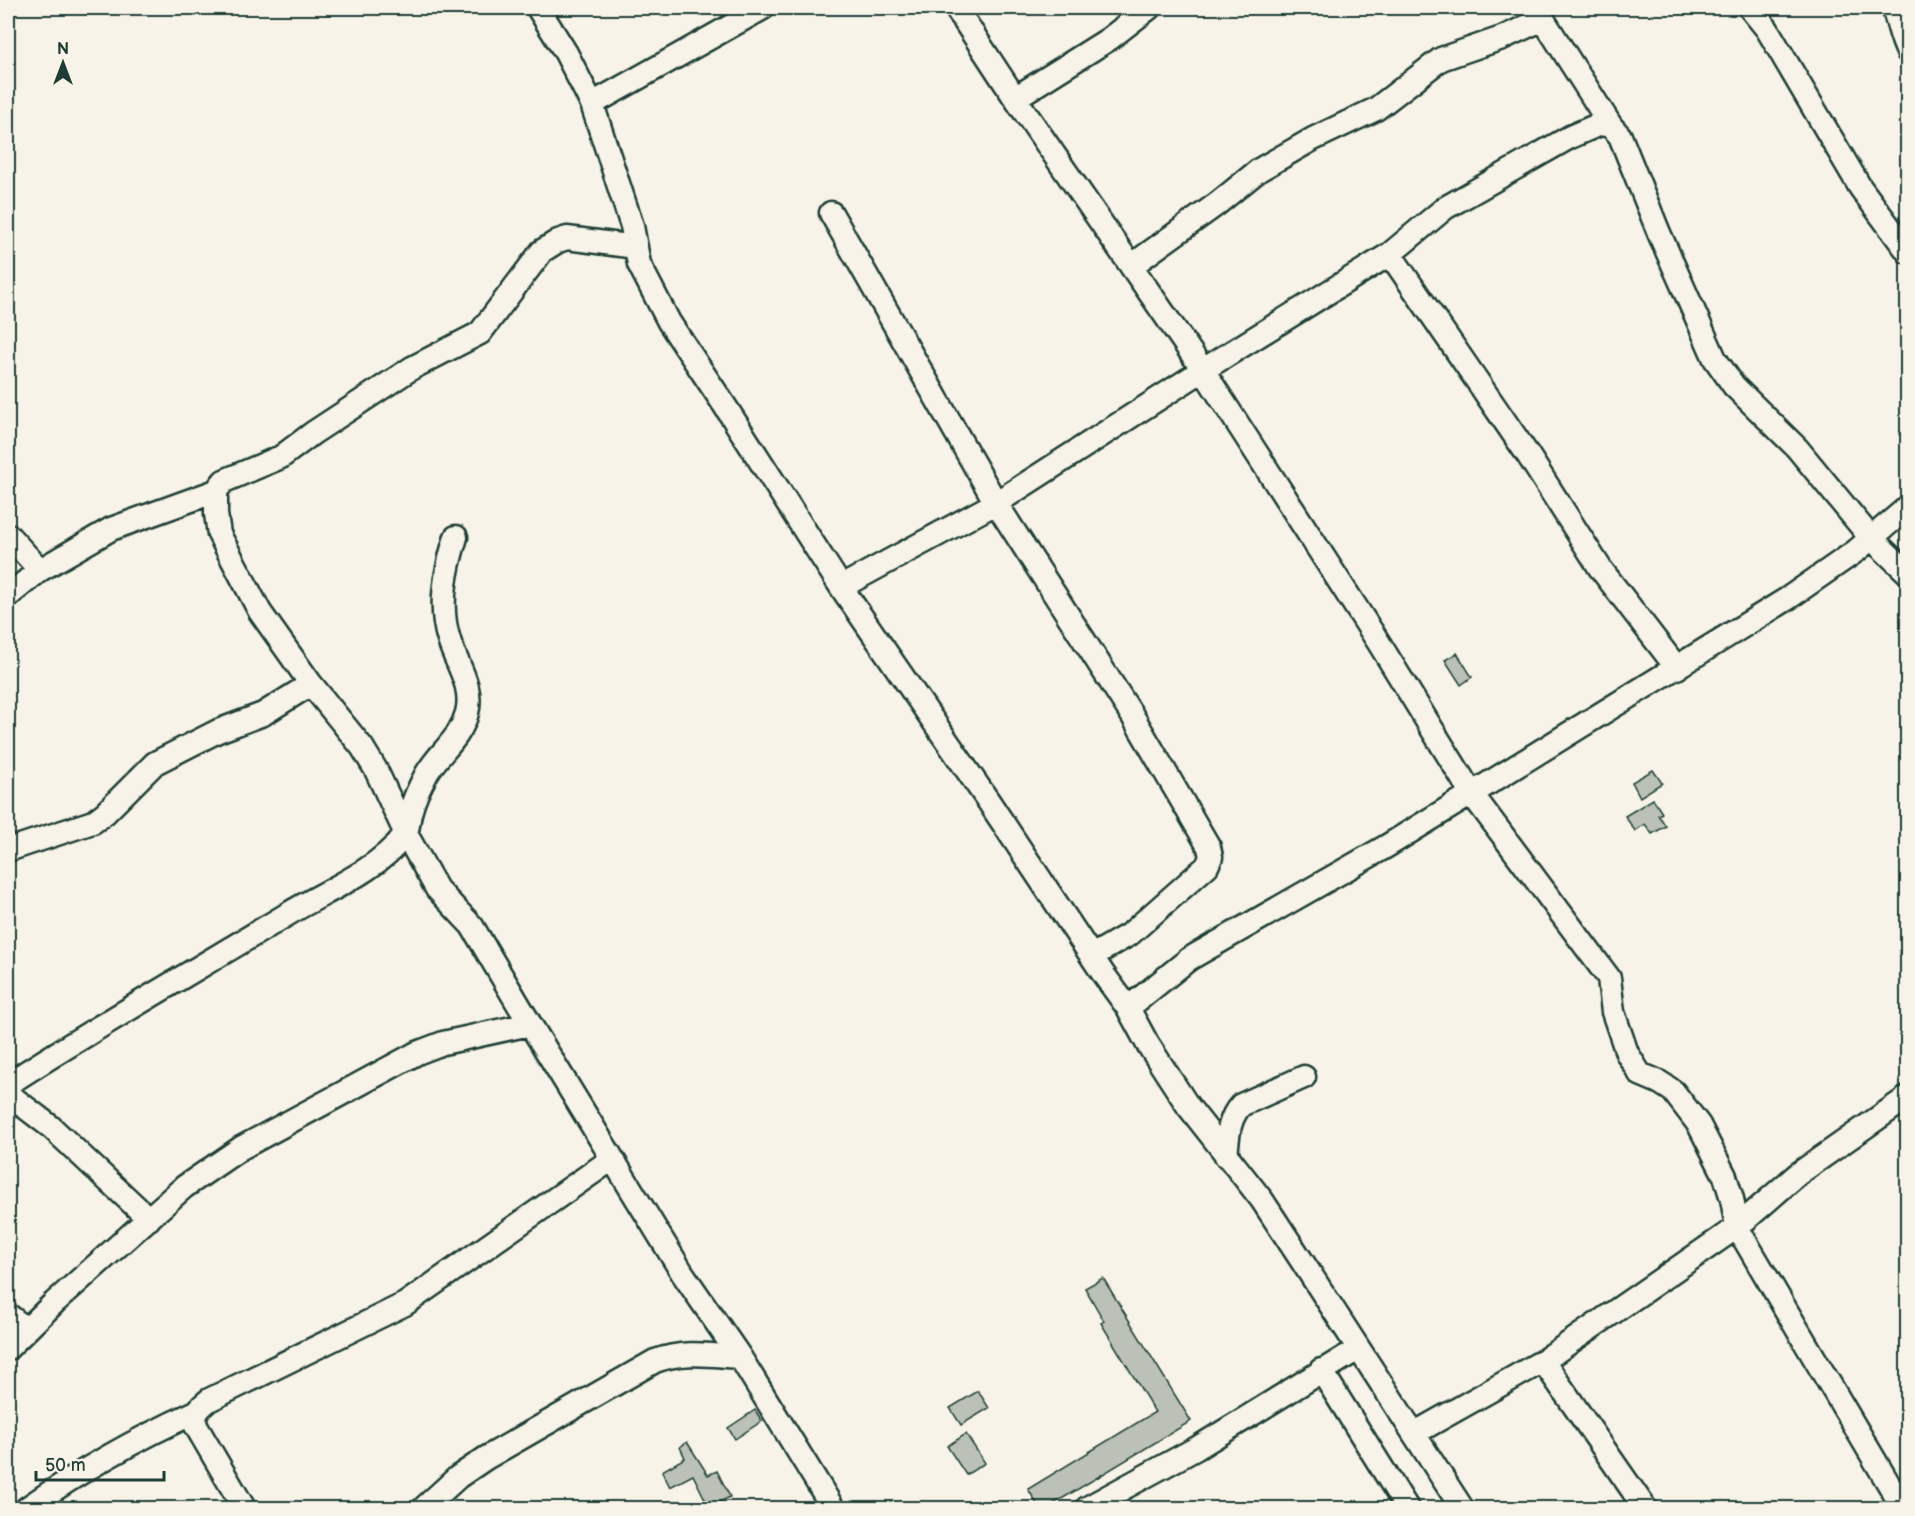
<svg xmlns="http://www.w3.org/2000/svg" width="1915" height="1516" font-family="'Balsamiq Sans',sans-serif">
  <style>
    .building { fill: #bbc1b6; stroke: #1f3d34; stroke-width: 1.5 }
    .lines { fill: none; stroke-linecap: round; stroke-linejoin: round }
    .minor-casing { stroke: #1f3d34; stroke-width: 27 }
    .minor { stroke: #f7f3e8; stroke-width: 22 }
  </style>
  <rect width="100%" height="100%" fill="#f7f3e8"/>
  <filter id="ink" filterUnits="userSpaceOnUse"><feTurbulence type="fractalNoise" baseFrequency=".0167" numOctaves="2"/><feDisplacementMap in="SourceGraphic" scale="12" xChannelSelector="R" yChannelSelector="G"/><feConvolveMatrix kernelMatrix="1 2 1 2 8 2 1 2 1" color-interpolation-filters="sRGB"/></filter>
  <g filter="url(#ink)">
    <path class="building" d="M 1457,653 L 1472,677 L 1461,685 L 1445,660 Z
      M 1653,770 L 1662,783 L 1640,797 L 1632,782 Z
      M 1653,799 L 1662,813 L 1658,815 L 1666,826 L 1652,834 L 1645,824 L 1635,831 L 1625,816 Z
      M 1103,1278 L 1191,1421 L 1045,1509 L 1040,1509 L 1028,1489 L 1155,1412 L 1101,1323 L 1104,1321 L 1085,1288 Z
      M 978,1391 L 989,1408 L 961,1425 L 950,1408 Z
      M 755,1410 L 762,1421 L 735,1439 L 728,1428 Z
      M 966,1434 L 985,1463 L 966,1475 L 947,1446 Z
      M 687,1442 L 708,1475 L 717,1471 L 730,1497 L 709,1507 L 693,1475 L 670,1487 L 662,1471 L 685,1458 L 680,1447 Z"/>
    <g class="lines">
      <defs>
        <path id="minor" d="M 538,8 L 566,53 L 592,104 L 632,226 L 639,264 L 669,322 L 725,406 L 841,587 L 989,802 L 1104,975 L 1128,1008 L 1147,1043 L 1188,1106 L 1262,1200 L 1300,1258 L 1462,1508
          M 956,8 L 1015,98 L 1203,370 L 1379,643 L 1472,794 L 1609,978 L 1613,1012 L 1627,1053 L 1640,1074 L 1659,1082 L 1673,1091 L 1699,1125 L 1725,1176 L 1732,1199 L 1737,1227 L 1903,1508
          M 1536,8 L 1611,126
          M 1750,8 L 1767,29 L 1860,187 L 1908,252
          M 1893,8 C 1899,23 1900,37 1908,52
          M 1015,98 L 1109,39 L 1149,8
          M 592,104 L 763,8
          M 831,213 L 996,503 L 1203,370 L 1390,254 L 1445,208 L 1570,137 L 1600,124 L 1611,126 L 1620,136 L 1659,233 L 1715,359 L 1734,386 L 1797,448 L 1870,537 L 1908,573
          M 636,247 L 567,238 L 558,241 L 542,251 L 480,333 L 412,368 L 313,433 L 281,457 L 224,481 L 216,491 L 216,514 L 219,534 L 260,612 L 311,684 L 362,747 L 376,770 L 406,834 L 437,889 L 472,926 L 530,1024 L 683,1274 L 740,1357 L 833,1508
          M 1390,254 L 1528,455 L 1600,568 L 1677,668
          M 1131,266 L 1217,204 L 1259,170 L 1313,139 L 1376,109 L 1441,59 L 1502,38 L 1543,19
          M 8,535 L 40,570
          M 841,587 L 996,503 L 1132,715 L 1209,847 L 1211,857 L 1207,866 L 1130,934 L 1092,956
          M 8,596 L 40,570 L 111,529 L 216,491
          M 8,850 L 93,822 L 105,813 L 155,763 L 218,731 L 263,714 L 311,684
          M 1128,1008 L 1189,959 L 1387,846 L 1787,599 L 1856,551 L 1908,507
          M 8,1084 C 99,1025 194,971 288,914 C 327,890 374,873 404,836 C 409,830 408,819 411,810 C 414,798 421,784 427,773 C 440,751 459,741 467,713 C 474,686 456,664 449,640 C 438,606 446,569 456,537
          M 8,1094 L 51,1127 L 149,1219
          M 1226,1156 C 1228,1137 1228,1119 1241,1105 L 1304,1077
          M 8,1315 L 26,1329
          M 8,1348 L 55,1302 L 184,1187 L 241,1148 L 417,1053 L 443,1043 L 530,1024
          M 1543,1361 L 1645,1508
          M 1321,1370 L 1407,1508
          M 1415,1433 L 1543,1361 L 1737,1227 L 1798,1174 L 1908,1097
          M 27,1508 C 80,1471 136,1439 196,1412
          M 244,1508 L 196,1426 C 193,1413 199,1408 209,1400 L 405,1304 L 612,1159
          M 424,1508 L 458,1477 L 486,1458 L 655,1361 C 686,1350 709,1355 740,1357
          M 1087,1508 L 1197,1448 L 1358,1349"/>
      </defs>
      <use href="#minor" class="minor-casing"/>
      <use href="#minor" class="minor"/>
    </g>
  </g>
  <rect width="1915" height="1516" fill="none" stroke="#f7f3e8" stroke-width="30"/>
  <rect x="15" y="15" width="1885" height="1486" fill="none" stroke="#1f3d34" stroke-width="2" filter="url(#ink)"/>
  <g transform="translate(63 63)" stroke="#f7f3e8" stroke-width="4.5" paint-order="stroke">
  <path d="M0-4.5L10 22L0 15L-10 22Z" fill="#1f3d34"/>
  <text y="-9" font-size="16" font-weight="bold" text-anchor="middle" fill="#1f3d34">N</text>
  </g>
  <path d="M36 1471v9h128v-9" fill="none" stroke="#1f3d34" stroke-width="3"/>
  <text x="45" y="1471" font-size="18" fill="#1f3d34" stroke="#f7f3e8" stroke-width="4.5" paint-order="stroke">50 m</text>
</svg>
